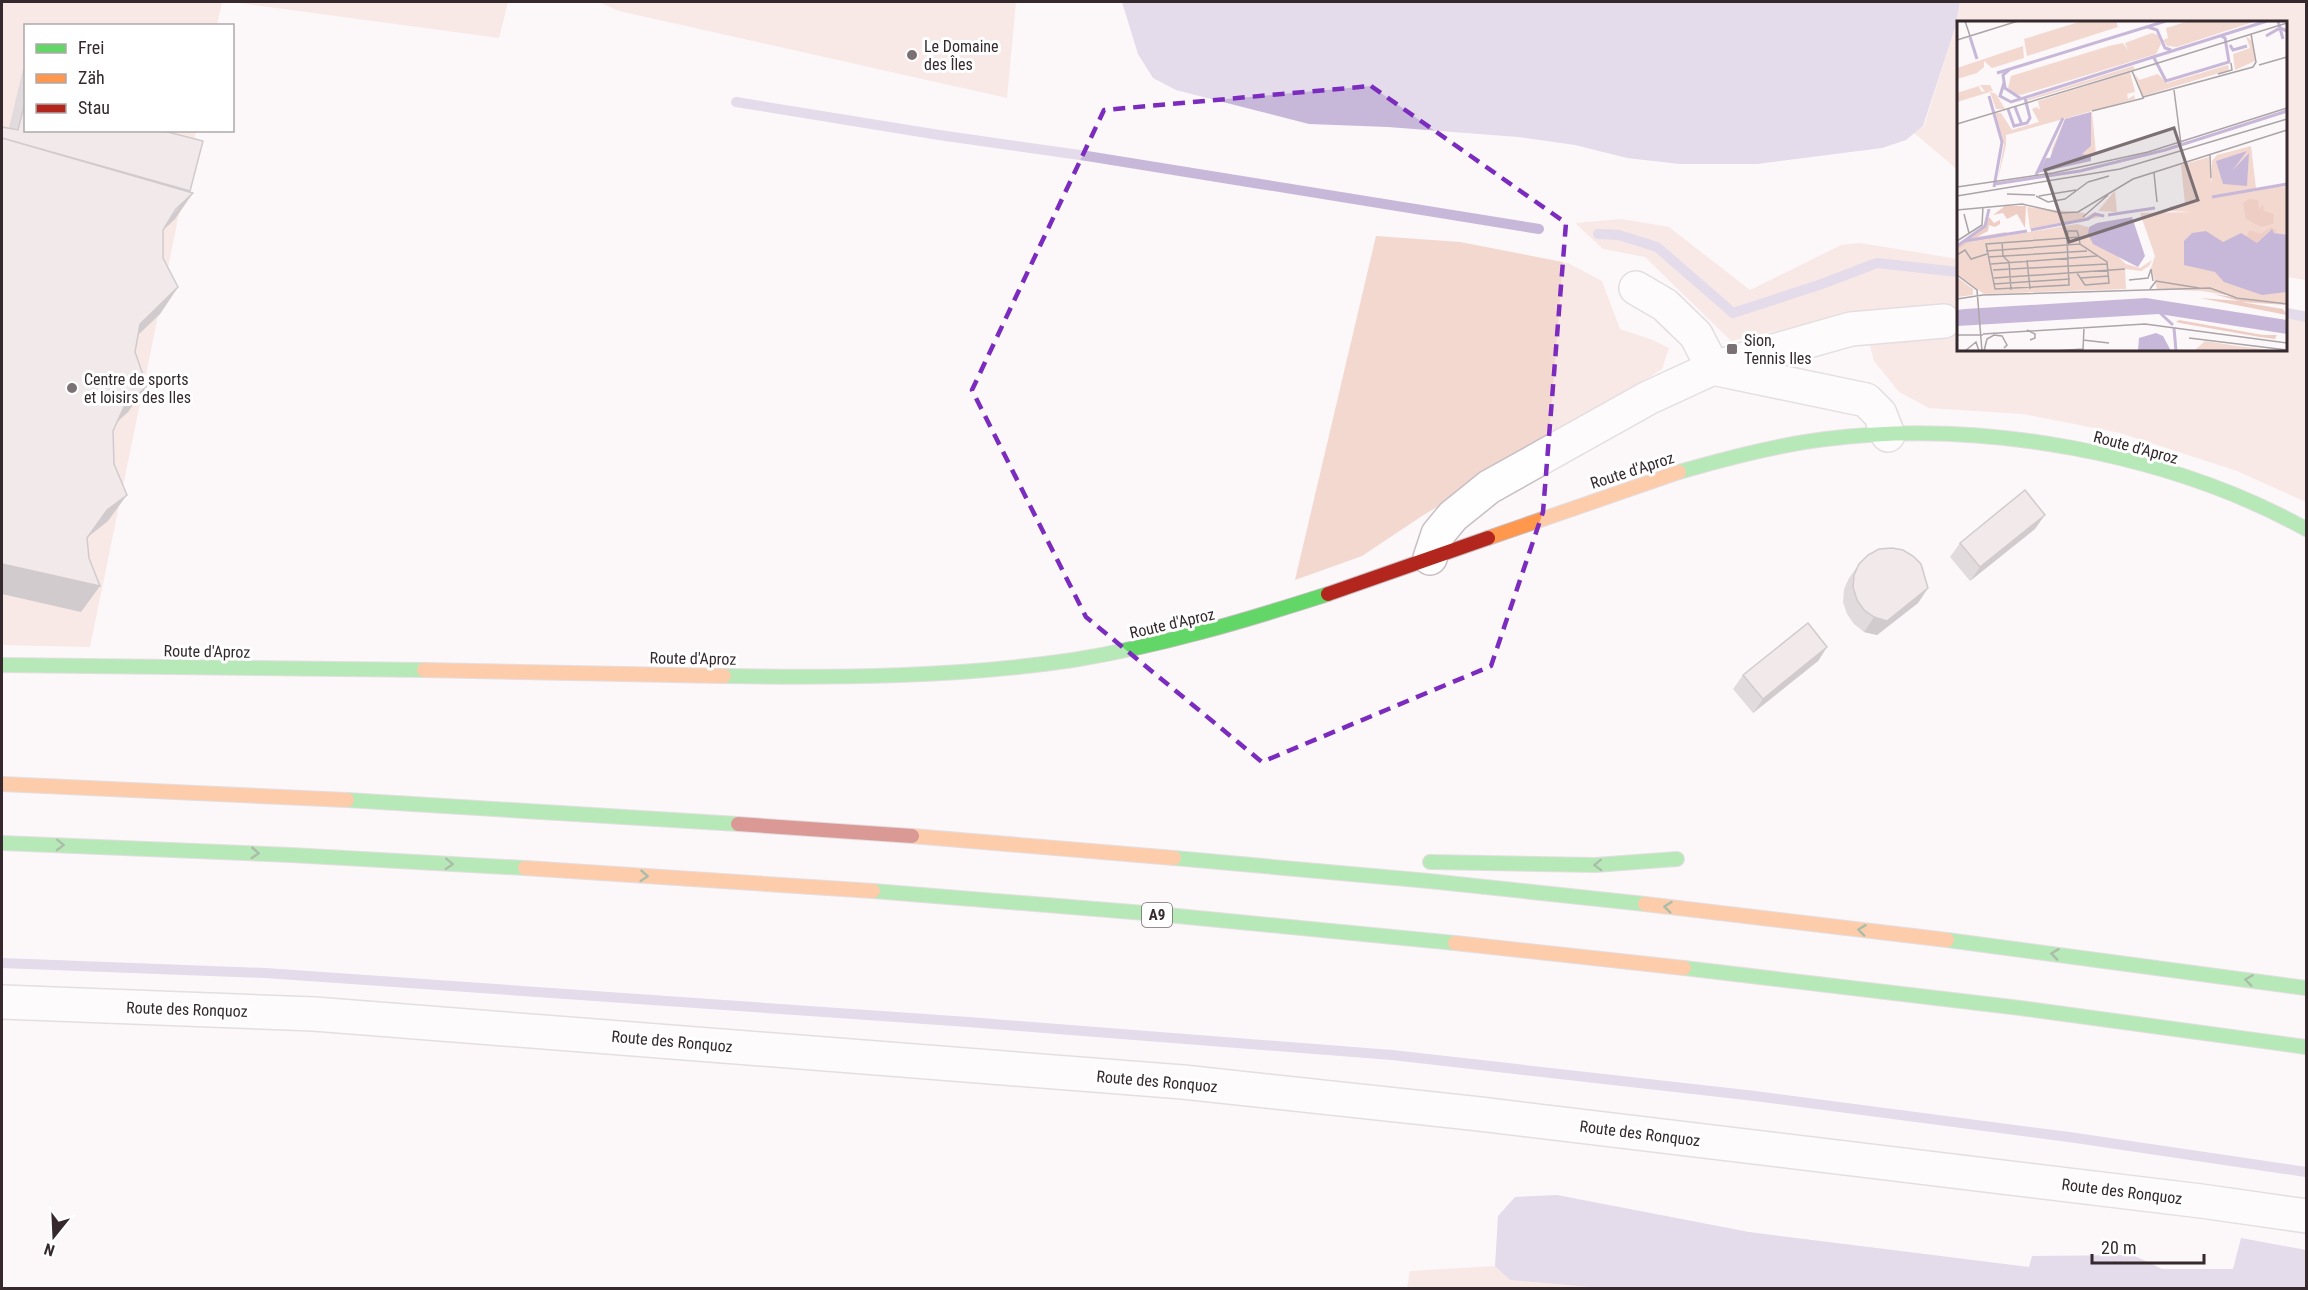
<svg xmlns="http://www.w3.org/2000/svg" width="2308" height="1290" font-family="'Roboto Condensed',sans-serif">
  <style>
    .green { fill: #f3d8d0 }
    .water { fill: #c7b8d9 }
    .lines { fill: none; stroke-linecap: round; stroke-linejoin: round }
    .stream { stroke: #c7b8d9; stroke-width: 10 }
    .street-casing { stroke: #c8bfc3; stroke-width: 36 }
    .fast-casing { stroke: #c8bfc3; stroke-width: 16 }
    .slow-casing { stroke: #c8bfc3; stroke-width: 16 }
    .jam-casing { stroke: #c8bfc3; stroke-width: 16 }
    .street { stroke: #fffefe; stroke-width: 33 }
    .fast { stroke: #63d668; stroke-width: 14 }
    .slow { stroke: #ff974d; stroke-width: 14 }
    .jam { stroke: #b3261e; stroke-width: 14 }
    .wall { fill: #c4b9ba }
    .shaded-wall { fill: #a09697 }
    .building { fill: #e4d7d8; stroke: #a09697; stroke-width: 1.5 }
    .oneway { stroke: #4a7748 }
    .marked { fill: none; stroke: #7b2cbf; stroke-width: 4.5; stroke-dasharray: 12 8; stroke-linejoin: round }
    .poi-dot { fill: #7b7174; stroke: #fff; stroke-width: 2 }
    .labels { text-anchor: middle; stroke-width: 6; stroke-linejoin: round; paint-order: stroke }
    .shield { fill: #fff; stroke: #72696c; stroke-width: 1.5 }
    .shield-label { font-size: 15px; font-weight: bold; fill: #35292d }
    .poi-label { font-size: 16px; fill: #35292d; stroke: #fff; text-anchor: start }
    .street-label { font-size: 16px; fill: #35292d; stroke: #fff }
    .inset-river { fill: none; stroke: #c7b8d9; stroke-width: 3 }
    .inset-road { fill: none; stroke: #aca5a7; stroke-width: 1.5 }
    .view { fill: #7b7174; fill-opacity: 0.15; stroke: #7b7174; stroke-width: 3 }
    .inset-edge { fill: none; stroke: #35292d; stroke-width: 3 }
  </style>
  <rect width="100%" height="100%" fill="#fcf7f9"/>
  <path class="green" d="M 2,2 L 222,2 L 217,25 L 26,26 L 26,130 L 196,131 L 90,647 L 2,645 Z
    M 231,2 L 508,2 L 499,38 Z
    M 598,2 L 1016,2 L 1007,98 L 619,11 Z
    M 1960,2 L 2306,2 L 2306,280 L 2286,277 L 2286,22 L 1958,22 L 1958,170 L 1914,133 L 1924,126 L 1955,28 Z
    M 1621,219 L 1669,227 L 1750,290 L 1841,245 L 1860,243 L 1958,259 L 1958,350 L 2286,350 L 2286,308 L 2306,311 L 2306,502 L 2237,471 L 2120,433 L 2023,414 L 1929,408 L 1899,392 L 1874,361 L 1868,339 L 1856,313 L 1731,341 L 1645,257 L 1603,249 L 1575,223 Z
    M 1376,236 L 1460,242 L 1568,263 L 1602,281 L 1620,329 L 1653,340 L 1669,348 L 1662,369 L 1624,394 L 1422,516 L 1362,556 L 1295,580 Z
    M 1495,1266 L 1510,1280 L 1602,1288 L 1407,1288 L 1410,1271 Z"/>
  <path class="water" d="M 1122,2 L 1960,2 L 1955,28 L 1923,126 L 1906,140 L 1882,148 L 1757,164 L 1680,164 L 1627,158 L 1575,145 L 1518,137 L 1388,127 L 1309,124 L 1176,90 L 1153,78 L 1138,54 Z
    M 1557,1195 L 1749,1232 L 2029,1267 L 2032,1256 L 2133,1255 L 2162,1269 L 2233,1269 L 2241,1238 L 2306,1250 L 2306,1288 L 1602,1288 L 1510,1280 L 1495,1266 L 1498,1216 L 1515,1197 Z"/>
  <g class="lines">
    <path class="stream" d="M 736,102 L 939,135 L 1087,156 L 1539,229
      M 1598,234 L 1619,235 L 1657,247 L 1733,313 L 1819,285 L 1877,263 L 1958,272
      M 2286,313 L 2306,317
      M 2,963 L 265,973 L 968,1022 L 1392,1055 L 1755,1096 L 2069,1137 L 2306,1172"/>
    <defs>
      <path id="street" d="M 1636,288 L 1665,305 L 1696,335 L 1713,368
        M 1717,369 L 1866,400 L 1880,414 L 1888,435
        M 1430,558 L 1438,534 L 1453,516 L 1489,487 L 1648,398 L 1713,368 L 1851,329 L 1944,321
        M 2,1002 L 314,1014 L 1183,1082 L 1480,1114 L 2201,1201 L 2306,1216"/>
      <path id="fast" d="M 1679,472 C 1727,458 1776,445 1826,439 C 1981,419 2169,453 2306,529
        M 2,665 L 424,670
        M 724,676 C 840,678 958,677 1073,660 C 1160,646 1244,621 1328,594
        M 347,800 L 738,824
        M 2,843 L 291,855 L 525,868
        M 1174,858 L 1429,881 L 1645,904
        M 1430,862 L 1595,865 L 1677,859
        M 873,891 L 1157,914 L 1455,943
        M 1947,940 L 2306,988
        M 1684,968 L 2020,1008 L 2306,1047"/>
      <path id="slow" d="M 1488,538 L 1679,472
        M 424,670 L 724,676
        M 2,784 L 347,800
        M 912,836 L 1174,858
        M 525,868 L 873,891
        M 1645,904 L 1947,940
        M 1455,943 L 1684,968"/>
      <path id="jam" d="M 1328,594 L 1488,538
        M 738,824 L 912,836"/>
    </defs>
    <use href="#street" class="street-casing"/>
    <use href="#fast" class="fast-casing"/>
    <use href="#slow" class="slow-casing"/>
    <use href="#jam" class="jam-casing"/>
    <use href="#street" class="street"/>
    <use href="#fast" class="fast"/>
    <use href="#slow" class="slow"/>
    <use href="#jam" class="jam"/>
  </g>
  <path class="wall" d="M 26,63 L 26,130 L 170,130 L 168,133 L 175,219 L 163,230 L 163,258 L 178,287 L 160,314 L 139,334 L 135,352 L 147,386 L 128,412 L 116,423 L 113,431 L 108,521 L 89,536 L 87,539 L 81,612 L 9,128 L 24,65 Z
    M 2035,529 L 1970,581 L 1950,557 L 1960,543 Z
    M 1859,564 L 1928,588 L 1918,603 L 1877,635 L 1864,632 L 1854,624 L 1847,614 L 1843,602 L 1844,589 L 1849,578 Z
    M 1827,647 L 1818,661 L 1753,713 L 1733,689 L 1743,675 Z"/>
  <path class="shaded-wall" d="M 190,192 L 193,193 L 175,219 L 158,235 Z
    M 178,287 L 160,314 L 122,350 L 140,324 Z
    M 147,386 L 128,412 L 105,433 L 124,407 Z
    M 127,495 L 108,521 L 89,536 L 68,565 L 107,510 Z
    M 2045,515 L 2035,529 L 1970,581 L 1980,567 Z
    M 2,564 L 100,586 L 81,612 L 2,594 Z
    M 1928,588 L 1918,603 L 1877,635 L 1864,632 L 1874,617 Z
    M 1827,647 L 1818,661 L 1753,713 L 1763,699 Z"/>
  <path class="building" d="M 26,98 L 26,130 L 160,130 L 203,141 L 190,191 L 2,138 L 2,127 L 18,130 Z
    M 2,138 L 193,193 L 176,209 L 163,230 L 163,258 L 178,287 L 140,324 L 135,352 L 147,386 L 124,407 L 113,431 L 114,464 L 127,495 L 107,510 L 87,538 L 89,558 L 100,586 L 2,564 Z
    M 2025,490 L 2045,515 L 1980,567 L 1960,543 Z
    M 1892,548 L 1903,550 L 1913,556 L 1921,564 L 1928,588 L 1887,621 L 1874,617 L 1864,610 L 1857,600 L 1853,587 L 1854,575 L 1859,564 L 1868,555 L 1879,549 Z
    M 1808,623 L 1827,647 L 1763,699 L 1743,675 Z"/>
  <defs><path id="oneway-chevron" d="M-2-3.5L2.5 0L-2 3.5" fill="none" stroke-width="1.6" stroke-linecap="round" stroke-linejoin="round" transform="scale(1.5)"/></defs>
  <g class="oneway">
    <use href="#oneway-chevron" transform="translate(60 845) rotate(2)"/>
    <use href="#oneway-chevron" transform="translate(255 853) rotate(3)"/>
    <use href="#oneway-chevron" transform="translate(449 864) rotate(3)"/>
    <use href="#oneway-chevron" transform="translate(1598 865) rotate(178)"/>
    <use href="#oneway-chevron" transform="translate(644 876) rotate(4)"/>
    <use href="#oneway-chevron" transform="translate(1668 907) rotate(-174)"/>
    <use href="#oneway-chevron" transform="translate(1862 930) rotate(-173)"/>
    <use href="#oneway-chevron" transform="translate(2055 954) rotate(-173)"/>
    <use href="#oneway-chevron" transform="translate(2249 980) rotate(-172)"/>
  </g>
  <path d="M0 0H2308V1290H0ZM 1371,86 L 1566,223 L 1543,512 L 1491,666 L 1262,762 L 1086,617 L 972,390 L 1104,110 Z" fill="#fcf7f9" fill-opacity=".55" fill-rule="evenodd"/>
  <path class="marked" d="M 1371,86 L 1566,223 L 1543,512 L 1491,666 L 1262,762 L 1086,617 L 972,390 L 1104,110 Z"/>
  <g class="poi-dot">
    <circle cx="912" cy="55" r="6"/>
    <rect x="1726" y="343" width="12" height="12" rx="3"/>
    <circle cx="72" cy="388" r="6"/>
  </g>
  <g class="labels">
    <rect class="shield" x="1142" y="903" width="30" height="24" rx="4.5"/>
    <g class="shield-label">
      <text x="1157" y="920">A9</text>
    </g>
    <g class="poi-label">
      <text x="924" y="52">Le Domaine<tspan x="924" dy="18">des Îles</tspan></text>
      <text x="1744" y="346">Sion,<tspan x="1744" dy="18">Tennis Iles</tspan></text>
      <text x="84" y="385">Centre de sports<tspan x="84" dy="18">et loisirs des Iles</tspan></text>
    </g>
    <g class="street-label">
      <text transform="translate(2136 447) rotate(15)" y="6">Route d'Aproz</text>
      <text transform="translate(1632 470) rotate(-18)" y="6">Route d'Aproz</text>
      <text transform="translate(1172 623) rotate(-13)" y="6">Route d'Aproz</text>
      <text transform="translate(207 651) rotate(1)" y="6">Route d'Aproz</text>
      <text transform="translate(693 658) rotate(1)" y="6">Route d'Aproz</text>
      <text transform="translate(187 1009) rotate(2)" y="6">Route des Ronquoz</text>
      <text transform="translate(672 1041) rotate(5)" y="6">Route des Ronquoz</text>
      <text transform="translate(1157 1081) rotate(5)" y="6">Route des Ronquoz</text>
      <text transform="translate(1640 1133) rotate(7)" y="6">Route des Ronquoz</text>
      <text transform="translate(2122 1191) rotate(7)" y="6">Route des Ronquoz</text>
    </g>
  </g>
  <g transform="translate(1957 21)">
    <rect width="330" height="330" fill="#fcf7f9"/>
    <path d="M 125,0 L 159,0 L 161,6 L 70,35 L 67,18 ZM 232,0 L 299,0 L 220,26 L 210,25 L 206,19 L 211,17 L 209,7 ZM 195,12 L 201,14 L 204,23 L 199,33 L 64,74 L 56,73 L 51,67 L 54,55 L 152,25 L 166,22 L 171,29 L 168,22 ZM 289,15 L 295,20 L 298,40 L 278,49 L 276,33 L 293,27 ZM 66,25 L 67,37 L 35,47 L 27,40 L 27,46 L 20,52 L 0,58 L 0,47 ZM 271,44 L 272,49 L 186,75 L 177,52 L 182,59 L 201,53 L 210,62 ZM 176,45 L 178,48 L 69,80 L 70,78 ZM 173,51 L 178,71 L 170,73 L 171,78 L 177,74 L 178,78 L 49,114 L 49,124 L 41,158 L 47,123 L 38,92 L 44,92 L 55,109 L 82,101 L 75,88 L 80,86 L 83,89 L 81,80 ZM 23,64 L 33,64 L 36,70 L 32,70 L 39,73 L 48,88 L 39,88 L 33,71 L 0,81 L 0,72 L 22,65 L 24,70 L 28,71 ZM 135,91 L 139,133 L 126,136 L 125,133 L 134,125 L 132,106 L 104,146 L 93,149 L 95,128 L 108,98 ZM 294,125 L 299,167 L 330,165 L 330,284 L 245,270 L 200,268 L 194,247 L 198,235 L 183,192 L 236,191 L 213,190 L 212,186 L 228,183 L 224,144 L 252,136 L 255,163 L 255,140 L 260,134 ZM 158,170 L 160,191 L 141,190 L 155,173 ZM 70,186 L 128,192 L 127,197 L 138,191 L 149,195 L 73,208 ZM 120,203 L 131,206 L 141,225 L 155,230 L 169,243 L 183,247 L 195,239 L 192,245 L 184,250 L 168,248 L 169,268 L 27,273 L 0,254 L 0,229 L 13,221 ZM 0,256 L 16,268 L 16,274 L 0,276 ZM 248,320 L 280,325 L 323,330 L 237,330 Z" fill="#f3d8d0"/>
    <path d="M 292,178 L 301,179 L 302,188 L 306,184 L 307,190 L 317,193 L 316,203 L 304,206 L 289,198 L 286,182 ZM 48,185 L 69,185 L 68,207 L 60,193 L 50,198 L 46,192 L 36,194 ZM 32,196 L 37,202 L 43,199 L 43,203 L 38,206 L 32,204 L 31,210 L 20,216 L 49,211 L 49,215 L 13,221 L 0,229 L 0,224 L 26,206 ZM 314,206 L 319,209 L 319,212 L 313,208 L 300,222 L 288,218 L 293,209 L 304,213 ZM 256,273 L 330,284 L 284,281 L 326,288 L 330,294 L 243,277 L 282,280 ZM 222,299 L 306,314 L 320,314 L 318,318 L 303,316 L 223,302 L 219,301 Z" fill="#eecec4"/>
    <path d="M 134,91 L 134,125 L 125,133 L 134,135 L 134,140 L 81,152 L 89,137 L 93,137 L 108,98 ZM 290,130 L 275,150 L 292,132 L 290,165 L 266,163 L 259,140 ZM 175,196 L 188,235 L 181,246 L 136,223 L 131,213 L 132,206 L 140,202 ZM 315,208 L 317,212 L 330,214 L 330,271 L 305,274 L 267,261 L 258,251 L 227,244 L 227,220 L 235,212 L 249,210 L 266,221 L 284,212 L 300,222 ZM 189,277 L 330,299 L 330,313 L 202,293 L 0,305 L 0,289 L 8,288 ZM 199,312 L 206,315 L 214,330 L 181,330 L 182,317 Z" fill="#c7b8d9"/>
    <path class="inset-river" d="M 321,0 L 326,18M 191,6 L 200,9 L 208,27 L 214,29M 309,15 L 323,7 L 330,10M 13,16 L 20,38M 273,24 L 276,29 L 290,25M 196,35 L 209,60 L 272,41 L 268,17 L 264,15M 53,48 L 46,54 L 48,67 L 63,77M 40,52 L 209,0M 47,62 L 43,75 L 54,81 L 310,0M 32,75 L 45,121 L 37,166M 58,86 L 65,104M 51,88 L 57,105 L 70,102 L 73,97 L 68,77M 79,154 L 106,97M 38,163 L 123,150 L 208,129 L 330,90M 255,176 L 330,163M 151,194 L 198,187M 74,209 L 131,198 L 138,193 L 147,195M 7,220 L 70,210M 0,225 L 28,205 L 32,188M 202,291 L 216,304M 217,307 L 219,330"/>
    <path class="inset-road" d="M 13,15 L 61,0M 0,19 L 13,15 L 8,0M 302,44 L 330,36M 175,50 L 330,2M 261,53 L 275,49 L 274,42M 217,69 L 224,123M 135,90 L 187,77M 0,103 L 175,50 L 186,76 L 296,46 L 299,41 L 294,13M 253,134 L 254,157M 197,152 L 200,181M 131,161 L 152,155M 0,166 L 96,152 L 191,131 L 330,87M 50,173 L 78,174M 0,175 L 163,148 L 330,98M 79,175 L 91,181 L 108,178 L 131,161M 82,175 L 119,169M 0,189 L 65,183 L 104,192 L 121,191 L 176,158 L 330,109M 7,193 L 12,212M 126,196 L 151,174M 111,210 L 120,210 L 122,216 L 110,217 ZM 110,217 L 112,264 L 38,268 L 29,223 ZM 0,220 L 25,204 L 26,186M 45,221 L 46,235 L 52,241 L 54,269M 29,230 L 123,223M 0,234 L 8,229 L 14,238 L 30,233M 31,236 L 130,230M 70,239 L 73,268M 34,243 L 140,235M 36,249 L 150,243M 120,252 L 128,264 L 152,262 L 150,241 L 123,223 L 122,216M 0,254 L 20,269 L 25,330M 37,257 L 168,248M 124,257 L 152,255M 172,259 L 191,257 L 194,248 L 196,260M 37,263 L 113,258M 193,268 L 199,260 L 242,267M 0,278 L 26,274 L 253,267 L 280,277 L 330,283M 70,309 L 78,313 L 78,317 L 73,319M 26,313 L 188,303 L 330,322M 0,314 L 26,314M 232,317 L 330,329M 126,319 L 152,322M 126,329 L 127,306M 8,330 L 19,321 L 22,330M 27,330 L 30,318 L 37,314 L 45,315 L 50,324 L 47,327M 97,330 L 126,328"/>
    <path class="view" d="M 217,107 L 241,179 L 112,221 L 88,149 Z"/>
    <rect width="330" height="330" class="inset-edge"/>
  </g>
  <rect width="2308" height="1290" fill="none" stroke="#35292d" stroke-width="6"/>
  <rect x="24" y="24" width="210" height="108" fill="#ffffff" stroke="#aea9ab" stroke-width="1.5"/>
  <rect x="36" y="44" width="30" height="9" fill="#63d668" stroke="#aea9ab" stroke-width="1.5"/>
  <text x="78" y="54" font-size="18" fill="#35292d">Frei</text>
  <rect x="36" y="74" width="30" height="9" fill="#ff974d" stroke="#aea9ab" stroke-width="1.5"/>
  <text x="78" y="84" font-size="18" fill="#35292d">Zäh</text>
  <rect x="36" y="104" width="30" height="9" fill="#b3261e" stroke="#aea9ab" stroke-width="1.5"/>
  <text x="78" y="114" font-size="18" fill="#35292d">Stau</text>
  <g transform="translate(54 1236) rotate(198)" stroke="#ffffff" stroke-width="4.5" paint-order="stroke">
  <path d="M0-4.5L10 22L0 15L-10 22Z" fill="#35292d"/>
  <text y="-9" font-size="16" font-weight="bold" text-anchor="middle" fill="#35292d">N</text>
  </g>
  <path d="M2092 1254v9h112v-9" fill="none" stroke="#35292d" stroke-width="3"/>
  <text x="2101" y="1254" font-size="18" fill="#35292d" stroke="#ffffff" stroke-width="4.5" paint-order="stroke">20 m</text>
</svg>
